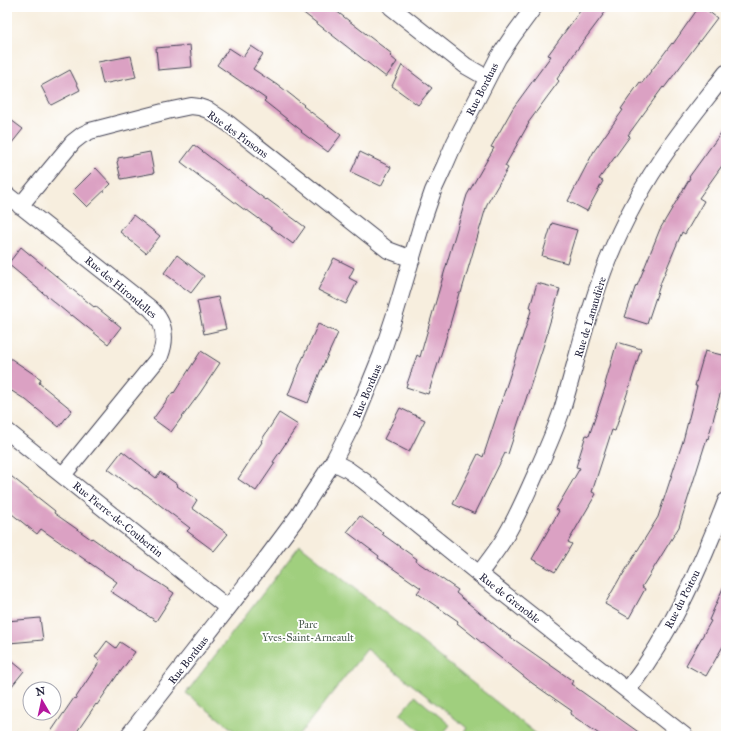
<svg xmlns="http://www.w3.org/2000/svg" width="733" height="743" font-family="'IM FELL Great Primer',serif">
  <style>
    .green { fill: #a0cf7e; stroke: #61785c }
    .building { fill: #dba1c3 }
    .lines { fill: none; stroke-linecap: round; stroke-linejoin: round }
    .minor-casing { stroke: #424153; stroke-width: 18 }
    .minor { stroke: #fff; stroke-width: 16 }
    .labels { text-anchor: middle; stroke-width: 3.5; stroke-linejoin: round; paint-order: stroke }
    .street-label { font-size: 11px; fill: #22223b; stroke: #fff }
    .park-label { font-size: 11px; fill: #4e5f52; stroke: #fff }
  </style>
  <rect width="100%" height="100%" fill="#fff"/>
  <filter id="ink" filterUnits="userSpaceOnUse"><feTurbulence type="fractalNoise" baseFrequency=".025" numOctaves="2"/><feDisplacementMap in="SourceGraphic" scale="8" xChannelSelector="R" yChannelSelector="G"/><feConvolveMatrix kernelMatrix="1 2 1 2 8 2 1 2 1" color-interpolation-filters="sRGB"/></filter>
  <filter id="wash" filterUnits="userSpaceOnUse"><feTurbulence type="fractalNoise" baseFrequency=".012" numOctaves="4" result="noise"/><feDisplacementMap in="SourceGraphic" scale="16" xChannelSelector="R" yChannelSelector="G"/><feGaussianBlur stdDeviation="0.9" result="paint"/><feColorMatrix in="noise" values="0 0 0 0 0 0 0 0 0 0 0 0 0 0 0 0 0 1.4 0 .05"/><feComposite in="paint" operator="in"/></filter>
  <g filter="url(#wash)">
    <rect width="100%" height="100%" fill="#f7eede"/>
    <path class="green" d="M 300,545 L 539,736 L 461,736 L 467,728 L 367,649 L 298,736 L 241,736 L 186,693 L 247,614 Z
      M 415,696 L 450,725 L 441,736 L 427,736 L 400,714 Z"/>
    <g id="blocks">
      <path class="building" d="M 296,7 L 331,7 L 392,54 L 390,56 L 397,62 L 386,77 Z
        M 583,7 L 609,7 L 576,51 L 557,79 L 559,81 L 528,123 L 529,123 L 505,166 L 508,168 L 487,204 L 461,293 L 459,293 L 444,345 L 428,394 L 406,387 L 417,355 L 420,357 L 440,287 L 453,242 L 467,195 L 494,148 L 491,147 L 513,108 L 551,56 L 548,55 Z
        M 699,7 L 703,7 L 717,18 L 664,88 L 663,87 L 628,135 L 630,136 L 599,179 L 603,181 L 587,211 L 568,201 L 594,151 L 623,110 L 621,109 L 640,82 L 642,83 L 672,43 L 673,44 Z
        M 190,45 L 192,67 L 158,70 L 156,48 Z
        M 251,46 L 263,54 L 253,69 L 277,85 L 277,84 L 304,105 L 303,106 L 341,135 L 328,152 L 301,132 L 302,131 L 264,101 L 266,99 L 217,65 L 229,48 L 243,57 Z
        M 131,56 L 136,77 L 103,84 L 98,62 Z
        M 402,65 L 432,88 L 418,105 L 392,86 Z
        M 70,70 L 80,90 L 51,105 L 41,86 Z
        M 7,117 L 23,129 L 7,149 Z
        M 726,126 L 726,160 L 699,198 L 704,201 L 685,234 L 682,232 L 661,282 L 647,324 L 625,317 L 636,285 L 637,286 L 660,229 L 690,178 L 689,177 Z
        M 194,145 L 266,200 L 267,199 L 305,227 L 293,244 L 247,210 L 246,211 L 208,182 L 207,182 L 181,162 Z
        M 150,152 L 154,173 L 121,179 L 117,162 L 118,161 L 118,158 Z
        M 360,152 L 391,167 L 381,186 L 351,172 Z
        M 96,168 L 111,184 L 87,207 L 72,192 Z
        M 133,215 L 160,236 L 146,253 L 120,232 Z
        M 552,223 L 577,230 L 567,263 L 542,256 Z
        M 21,247 L 73,290 L 94,307 L 95,306 L 121,327 L 108,344 L 72,315 L 71,316 L 8,264 Z
        M 177,255 L 204,276 L 191,293 L 164,273 Z
        M 334,258 L 354,268 L 349,278 L 357,282 L 346,304 L 318,290 Z
        M 537,283 L 560,289 L 547,332 L 548,332 L 508,454 L 505,453 L 475,514 L 453,504 L 478,454 L 483,457 L 532,308 L 530,307 Z
        M 218,297 L 226,329 L 204,334 L 197,301 Z
        M 318,324 L 338,333 L 320,372 L 308,403 L 288,395 L 301,362 Z
        M 617,342 L 641,349 L 628,391 L 615,431 L 612,430 L 592,492 L 596,494 L 568,542 L 572,544 L 555,572 L 532,559 L 559,511 L 556,509 L 580,468 L 576,467 L 586,435 L 589,436 L 606,385 L 605,384 Z
        M 201,351 L 220,363 L 200,393 L 171,432 L 153,419 L 173,392 L 174,393 Z
        M 705,351 L 726,356 L 726,372 L 708,439 L 707,438 L 679,527 L 642,587 L 645,589 L 629,618 L 605,604 L 621,576 L 622,576 L 658,517 L 683,441 L 697,386 L 695,386 Z
        M 7,356 L 41,379 L 39,383 L 72,410 L 59,427 L 26,400 L 7,388 Z
        M 400,408 L 425,420 L 409,452 L 384,439 Z
        M 279,413 L 298,425 L 273,462 L 275,463 L 256,491 L 238,479 L 262,442 L 261,441 Z
        M 122,451 L 156,478 L 160,472 L 178,485 L 177,486 L 197,500 L 192,508 L 228,534 L 214,551 L 187,531 L 190,528 L 165,509 L 151,498 L 136,488 L 135,489 L 108,469 Z
        M 7,473 L 55,511 L 54,513 L 91,539 L 92,538 L 129,564 L 129,563 L 139,570 L 174,593 L 156,621 L 110,591 L 117,582 L 41,529 L 37,534 L 7,510 Z
        M 360,516 L 383,533 L 382,534 L 417,559 L 416,561 L 458,590 L 456,593 L 502,631 L 573,681 L 571,684 L 644,736 L 602,736 L 570,714 L 572,711 L 532,683 L 457,623 L 458,621 L 417,593 L 421,588 L 378,558 L 379,556 L 347,532 Z
        M 726,581 L 726,641 L 706,676 L 686,665 L 711,621 L 709,620 Z
        M 40,618 L 43,640 L 9,643 L 7,621 Z
        M 107,641 L 116,648 L 120,642 L 135,652 L 118,675 L 118,674 L 97,705 L 96,704 L 74,736 L 48,736 L 74,698 L 75,699 L 100,661 L 95,657 Z
        M 7,657 L 24,671 L 7,692 Z"/>
    </g>
  </g>
  <g filter="url(#ink)">
    <use href="#blocks" fill-opacity="0" stroke="#424153" stroke-width="1"/>
    <g class="lines">
      <defs>
        <path id="minor" d="M 391,7 L 466,66 L 487,78
          M 7,195 L 150,308 C 165,322 167,338 160,356 L 63,475
          M 20,206 L 73,142 L 82,135 L 90,131 L 167,111 L 191,106 L 199,107 L 208,110 L 229,124 L 388,250 L 412,259
          M 7,431 L 228,608
          M 333,462 L 347,469 L 364,481 L 479,574 L 685,736
          M 479,574 C 487,563 495,553 502,542 C 516,520 526,495 537,471 C 546,451 555,431 562,410 C 577,360 588,310 607,262 C 623,222 644,183 669,148 C 687,122 707,98 726,73
          M 628,690 C 671,633 701,567 726,501
          M 128,736 L 263,563 L 298,516 L 333,462 L 357,415 L 381,356 L 396,311 L 423,220 L 433,191 L 445,165 L 455,142 L 498,58 L 512,37 L 534,7"/>
      </defs>
      <use href="#minor" class="minor-casing"/>
      <use href="#minor" class="minor"/>
    </g>
  </g>
  <g class="labels">
    <g class="street-label">
      <text transform="translate(482 89) rotate(-63)" y="4">Rue Borduas</text>
      <text transform="translate(238 134) rotate(36)" y="4">Rue des Pinsons</text>
      <text transform="translate(121 287) rotate(40)" y="4">Rue des Hirondelles</text>
      <text transform="translate(590 317) rotate(-73)" y="4">Rue de Lanaudière</text>
      <text transform="translate(367 391) rotate(-67)" y="4">Rue Borduas</text>
      <text transform="translate(118 519) rotate(39)" y="4">Rue Pierre-de-Coubertin</text>
      <text transform="translate(510 598) rotate(38)" y="4">Rue de Grenoble</text>
      <text transform="translate(682 599) rotate(-63)" y="4">Rue du Poitou</text>
      <text transform="translate(188 660) rotate(-52)" y="4">Rue Borduas</text>
    </g>
    <g class="park-label">
      <text x="308" y="628">Parc<tspan x="308" dy="13">Yves-Saint-Arneault</tspan></text>
    </g>
  </g>
  <rect width="733" height="743" fill="none" stroke="#fff" stroke-width="24"/>
  <g transform="translate(42 701) rotate(351)"><circle r="19" fill="#ffffff" stroke="#a7a7b1"/>
  <path d="M0-3L7 15L0 10L-7 15Z" fill="#b5179e"/>
  <text y="-6" font-size="11" font-weight="bold" text-anchor="middle" fill="#22223b">N</text>
  </g>
</svg>
